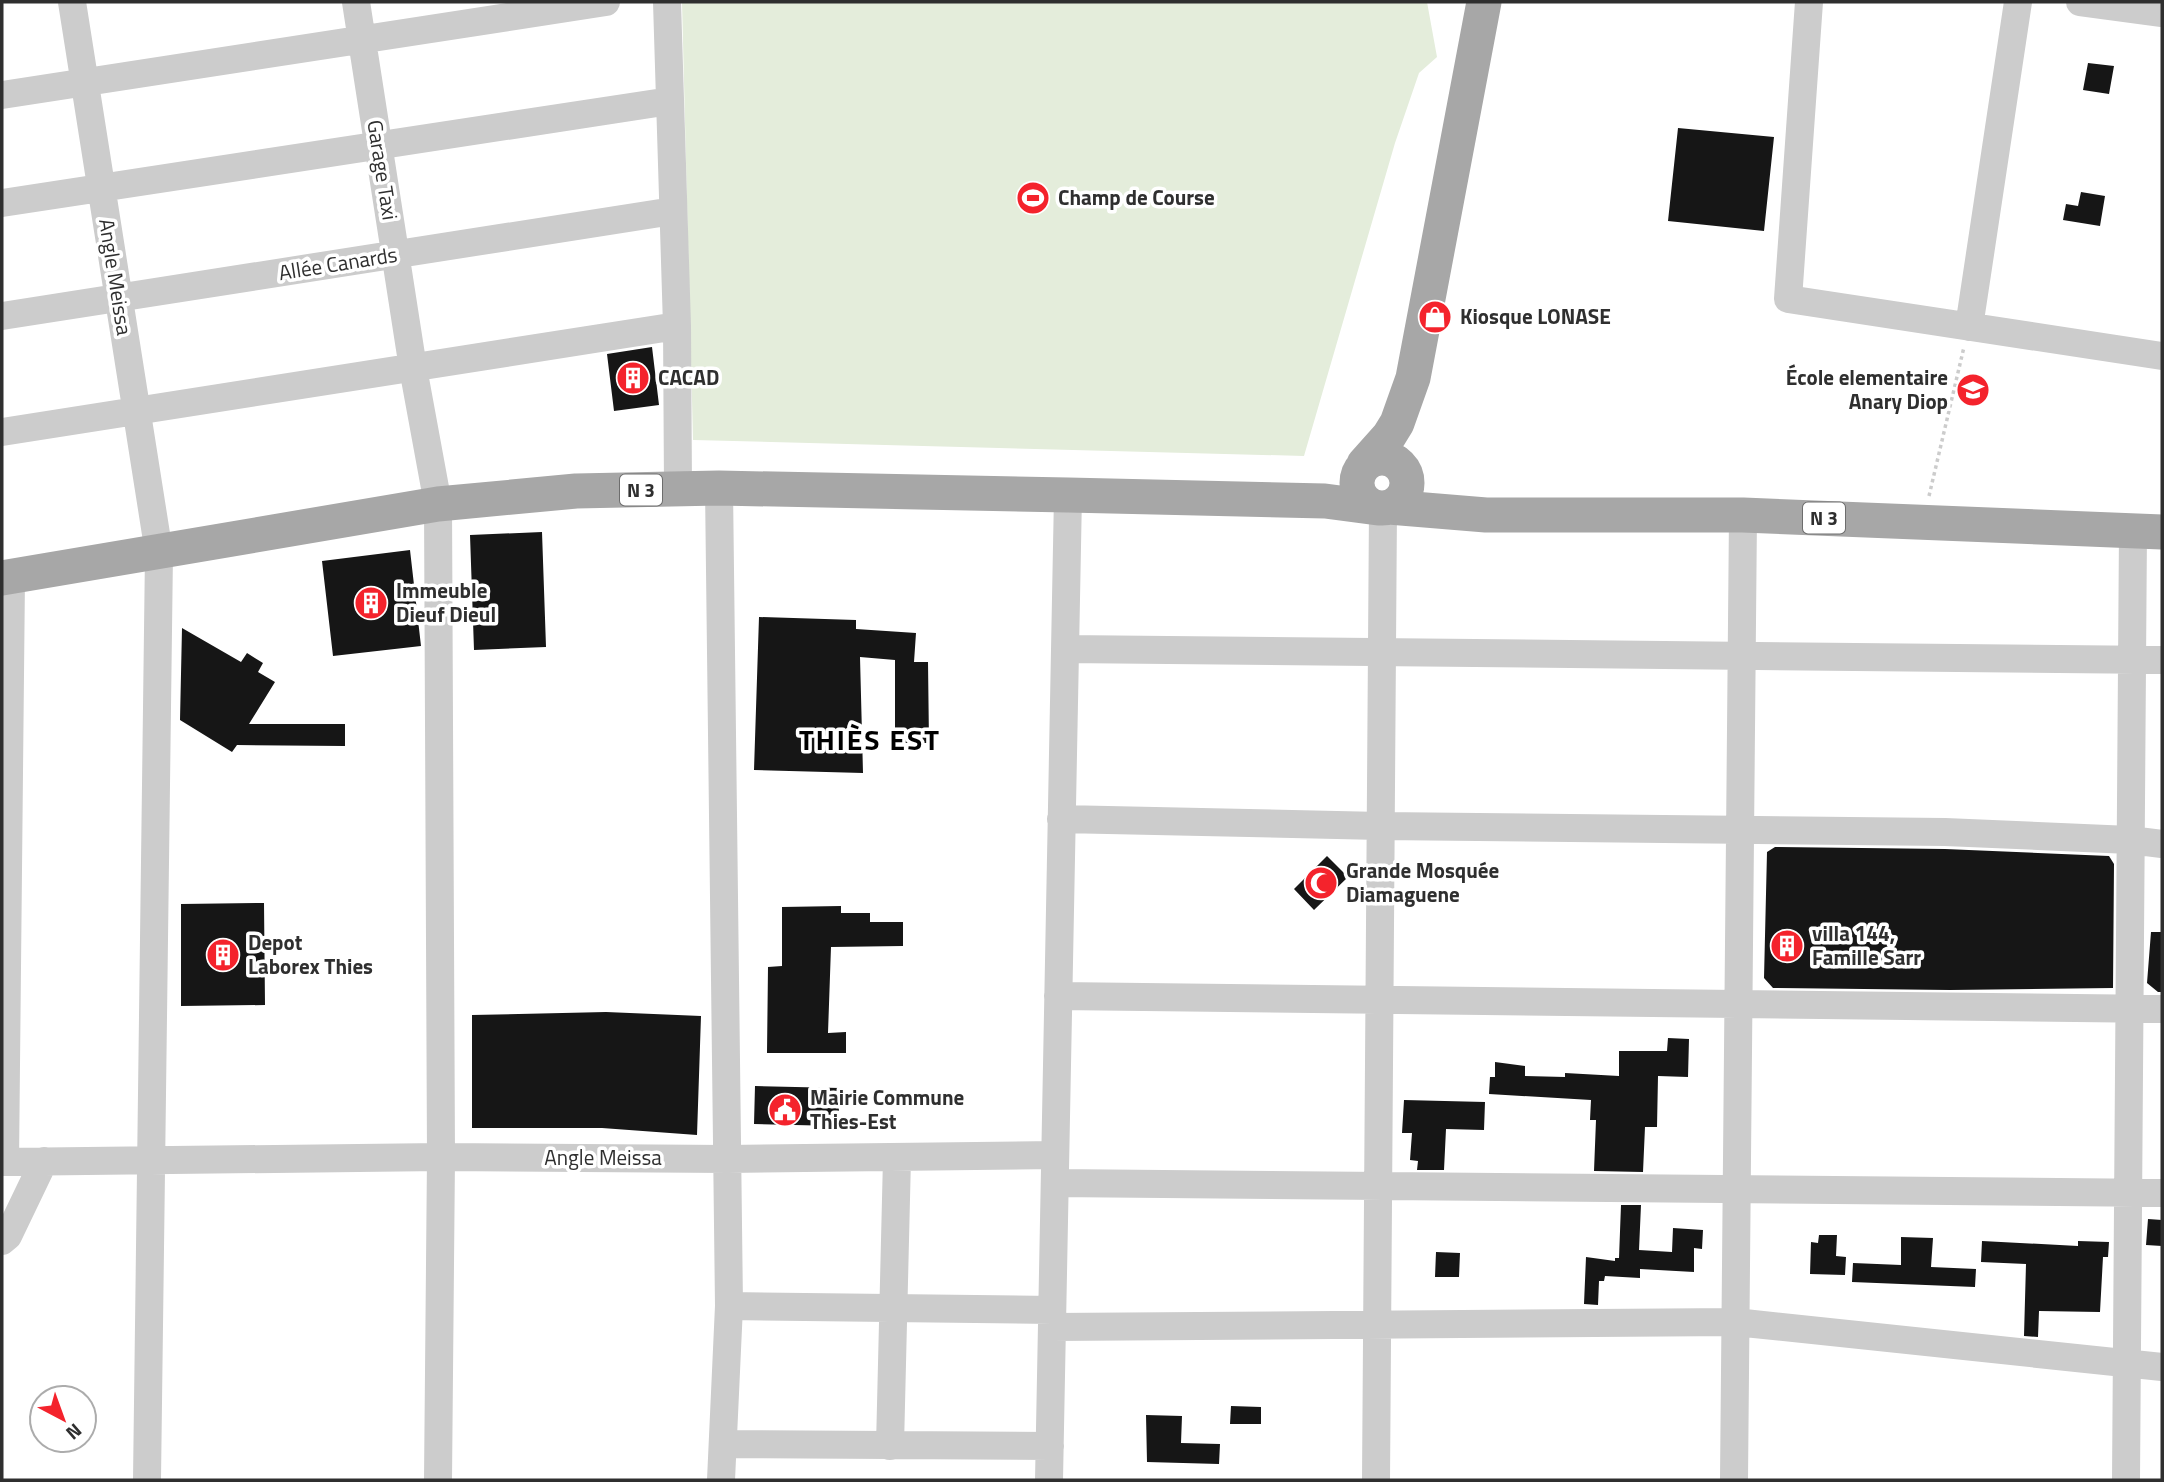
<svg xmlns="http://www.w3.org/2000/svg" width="2164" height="1482" font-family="'Titillium Web',sans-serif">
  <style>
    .green { fill: #e4eddb }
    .building { fill: #161616 }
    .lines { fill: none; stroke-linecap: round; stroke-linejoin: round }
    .path { stroke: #ccc; stroke-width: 3.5; stroke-dasharray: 3.5 3.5; stroke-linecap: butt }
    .minor { stroke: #ccc; stroke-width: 28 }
    .major { stroke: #a7a7a7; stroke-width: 35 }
    .labels { text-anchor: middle; stroke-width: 7; stroke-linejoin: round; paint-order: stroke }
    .shield { fill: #fff; stroke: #6d6d6d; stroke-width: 2 }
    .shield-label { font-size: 19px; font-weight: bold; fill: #2f2f2f }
    .street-label { font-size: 21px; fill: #2f2f2f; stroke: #fff }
    .poi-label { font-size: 21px; font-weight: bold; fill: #2f2f2f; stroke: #fff; text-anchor: start }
    .district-label { font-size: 28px; font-weight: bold; letter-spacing: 2px; fill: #000; stroke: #fff }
  </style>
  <rect width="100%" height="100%" fill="#fff"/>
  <path class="green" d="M 682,2 L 1427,2 L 1437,57 L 1419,73 L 1395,143 L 1304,456 L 693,440 Z"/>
  <path class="building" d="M 2088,63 L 2114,66 L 2109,94 L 2083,90 Z
    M 1678,128 L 1774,137 L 1764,231 L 1668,221 Z
    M 2081,192 L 2105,196 L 2100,226 L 2063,220 L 2066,204 L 2078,206 Z
    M 652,347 L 659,405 L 614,411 L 607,354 Z
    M 542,532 L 546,647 L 474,650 L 470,535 Z
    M 410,550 L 421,646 L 333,656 L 322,561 Z
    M 759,617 L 856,620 L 856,629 L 916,633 L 914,662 L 928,662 L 929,743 L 895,743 L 895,660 L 860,657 L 863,773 L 754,770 Z
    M 182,628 L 241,662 L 247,653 L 263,663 L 258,672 L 275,682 L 249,724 L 345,724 L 345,746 L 237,745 L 232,752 L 180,720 Z
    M 1775,847 L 1945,849 L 2109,856 L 2114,864 L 2113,988 L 1950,990 L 1773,988 L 1764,978 L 1767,852 Z
    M 1327,856 L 1348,877 L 1314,910 L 1294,889 Z
    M 264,903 L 265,1005 L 181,1006 L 181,904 Z
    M 841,906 L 841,913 L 870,913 L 870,922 L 903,922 L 903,946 L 831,947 L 828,1033 L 846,1032 L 846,1053 L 767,1053 L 768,967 L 782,966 L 782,907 Z
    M 2151,932 L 2162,932 L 2162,992 L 2158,992 L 2147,983 Z
    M 606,1012 L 701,1016 L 697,1135 L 602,1128 L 472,1128 L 472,1015 Z
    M 1668,1038 L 1689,1039 L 1688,1077 L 1658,1076 L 1657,1127 L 1645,1127 L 1643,1172 L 1594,1171 L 1596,1120 L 1590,1120 L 1591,1100 L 1489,1094 L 1490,1077 L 1495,1077 L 1495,1062 L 1525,1066 L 1525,1076 L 1565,1077 L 1565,1073 L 1619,1076 L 1619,1051 L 1667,1051 Z
    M 755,1086 L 840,1088 L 838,1126 L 754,1124 Z
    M 1404,1100 L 1485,1102 L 1484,1130 L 1446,1129 L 1444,1170 L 1417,1170 L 1418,1161 L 1410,1160 L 1412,1133 L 1402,1133 Z
    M 1621,1205 L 1641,1205 L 1639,1250 L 1672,1252 L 1673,1228 L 1703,1230 L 1702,1249 L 1694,1248 L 1694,1272 L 1640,1269 L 1640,1278 L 1605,1276 L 1604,1281 L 1599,1281 L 1598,1305 L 1584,1304 L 1586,1257 L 1615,1261 L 1615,1258 L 1619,1258 Z
    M 2148,1219 L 2162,1220 L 2162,1246 L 2146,1245 Z
    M 1819,1235 L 1837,1235 L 1836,1256 L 1846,1257 L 1845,1275 L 1810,1274 L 1811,1242 L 1818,1243 Z
    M 1901,1237 L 1933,1238 L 1931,1267 L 1976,1269 L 1975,1287 L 1852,1282 L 1853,1263 L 1901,1265 Z
    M 1982,1241 L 2078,1246 L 2078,1241 L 2109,1242 L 2108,1257 L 2103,1257 L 2100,1312 L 2039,1311 L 2038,1337 L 2024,1336 L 2026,1264 L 1981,1262 Z
    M 1436,1252 L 1460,1253 L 1459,1277 L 1435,1277 Z
    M 1231,1406 L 1261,1407 L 1261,1424 L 1230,1424 Z
    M 1146,1415 L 1182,1416 L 1181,1443 L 1220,1444 L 1219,1464 L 1147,1462 Z"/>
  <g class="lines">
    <path class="path" d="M 1929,496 L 1964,347"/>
    <path class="minor" d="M 72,2 L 159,553 L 147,1480
      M 356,2 L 413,368 L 438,504 L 441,1157 L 438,1480
      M 667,2 L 677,326 L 678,489
      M 1809,2 L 1788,299 L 2162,356
      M 2080,2 L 2162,13
      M 2,95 L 606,2
      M 2,203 L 670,101
      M 2,316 L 673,211
      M 1969,327 L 2018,2
      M 2,432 L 677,326
      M 719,488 L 729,1306 L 721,1480
      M 1065,649 L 2162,660
      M 1061,819 L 1381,826 L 1945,832 L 2130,840 L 2162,844
      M 1058,996 L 2162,1009
      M 2,1162 L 441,1157 L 728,1159 L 1055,1155
      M 5,1162 L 11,577
      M 1055,1183 L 2162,1193
      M 2,1241 L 8,1236 L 44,1161
      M 729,1306 L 1052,1310
      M 1052,1327 L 1735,1322 L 2162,1367
      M 723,1444 L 1050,1446
      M 890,1446 L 897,1158
      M 1049,1480 L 1068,495
      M 1376,1480 L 1383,508
      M 1734,1480 L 1743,515
      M 2126,1480 L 2133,530"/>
    <path class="major" d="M1357 483a25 25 0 1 1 50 0a25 25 0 1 1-50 0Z
      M 1364,464 L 1389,436 L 1397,423 L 1413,378 L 1484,2
      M 1389,507 L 1486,515 L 1743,515 L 2162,532
      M 2,578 L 438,504 L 576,491 L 719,488 L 1068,495 L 1325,501 L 1378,508"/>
  </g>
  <defs>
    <symbol id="stadium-disc" viewBox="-11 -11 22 22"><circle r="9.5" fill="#f4232c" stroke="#fff"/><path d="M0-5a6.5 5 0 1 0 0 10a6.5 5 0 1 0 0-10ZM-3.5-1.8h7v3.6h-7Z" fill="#fff"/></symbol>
    <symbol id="shop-disc" viewBox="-11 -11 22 22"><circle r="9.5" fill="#f4232c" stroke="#fff"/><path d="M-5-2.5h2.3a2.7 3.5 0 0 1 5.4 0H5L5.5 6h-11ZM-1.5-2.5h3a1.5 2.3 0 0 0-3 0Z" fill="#fff"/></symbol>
    <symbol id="building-disc" viewBox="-11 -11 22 22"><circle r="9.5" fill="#f4232c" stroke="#fff"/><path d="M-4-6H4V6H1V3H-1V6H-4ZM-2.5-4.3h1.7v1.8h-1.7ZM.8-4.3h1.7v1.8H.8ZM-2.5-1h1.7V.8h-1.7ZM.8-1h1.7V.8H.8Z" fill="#fff"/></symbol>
    <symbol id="school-disc" viewBox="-11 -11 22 22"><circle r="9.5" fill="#f4232c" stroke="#fff"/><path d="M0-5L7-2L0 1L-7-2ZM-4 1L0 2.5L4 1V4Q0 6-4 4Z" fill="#fff"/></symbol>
    <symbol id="mosque-disc" viewBox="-11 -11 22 22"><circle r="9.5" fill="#f4232c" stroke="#fff"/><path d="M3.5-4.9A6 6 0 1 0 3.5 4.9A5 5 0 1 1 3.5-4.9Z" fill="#fff"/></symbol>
    <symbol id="civic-disc" viewBox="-11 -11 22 22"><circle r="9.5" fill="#f4232c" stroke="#fff"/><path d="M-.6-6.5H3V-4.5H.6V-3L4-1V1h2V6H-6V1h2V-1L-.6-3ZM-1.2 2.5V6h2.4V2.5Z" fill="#fff"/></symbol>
  </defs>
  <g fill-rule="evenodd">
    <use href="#stadium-disc" x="1014" y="179" width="38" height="38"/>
    <use href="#shop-disc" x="1416" y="298" width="38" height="38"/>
    <use href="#building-disc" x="614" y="359" width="38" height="38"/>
    <use href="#school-disc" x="1954" y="371" width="38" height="38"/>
    <use href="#building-disc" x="352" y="584" width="38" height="38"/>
    <use href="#mosque-disc" x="1302" y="864" width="38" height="38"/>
    <use href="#building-disc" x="1768" y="927" width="38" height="38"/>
    <use href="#building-disc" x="204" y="936" width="38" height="38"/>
    <use href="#civic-disc" x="766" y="1091" width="38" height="38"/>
  </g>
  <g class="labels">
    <g class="shield">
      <rect x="620" y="474.5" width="42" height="31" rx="5"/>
      <rect x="1803" y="502.5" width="42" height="31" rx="5"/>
    </g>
    <g class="shield-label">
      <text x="641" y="497">N 3</text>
      <text x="1824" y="525">N 3</text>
    </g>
    <g class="street-label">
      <text transform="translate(382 170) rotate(81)" y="7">Garage Taxi</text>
      <text transform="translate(338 264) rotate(-9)" y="7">Allée Canards</text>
      <text transform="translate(115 277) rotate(81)" y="7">Angle Meissa</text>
      <text x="603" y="1165">Angle Meissa</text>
    </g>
    <g class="poi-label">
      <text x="1058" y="205">Champ de Course</text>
      <text x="1460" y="324">Kiosque LONASE</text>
      <text x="658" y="385">CACAD</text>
      <text x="1948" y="385" text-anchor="end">École elementaire<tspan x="1948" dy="24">Anary Diop</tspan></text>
      <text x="396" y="598">Immeuble<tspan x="396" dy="24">Dieuf Dieul</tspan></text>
      <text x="1346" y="878">Grande Mosquée<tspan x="1346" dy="24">Diamaguene</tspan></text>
      <text x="1812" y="941">villa 144,<tspan x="1812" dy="24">Famille Sarr</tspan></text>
      <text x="248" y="950">Depot<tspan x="248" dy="24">Laborex Thies</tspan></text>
      <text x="810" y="1105">Mairie Commune<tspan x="810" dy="24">Thies-Est</tspan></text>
    </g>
    <g class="district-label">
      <text x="870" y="750">THIÈS EST</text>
    </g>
  </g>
  <rect width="2164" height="1482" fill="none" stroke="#2f2f2f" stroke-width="7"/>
  <g transform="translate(63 1419) rotate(139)"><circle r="33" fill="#ffffff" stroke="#acacac" stroke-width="2"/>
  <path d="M0-5L12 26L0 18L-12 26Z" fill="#f4232c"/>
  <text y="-10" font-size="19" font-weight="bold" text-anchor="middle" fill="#2f2f2f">N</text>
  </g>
</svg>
